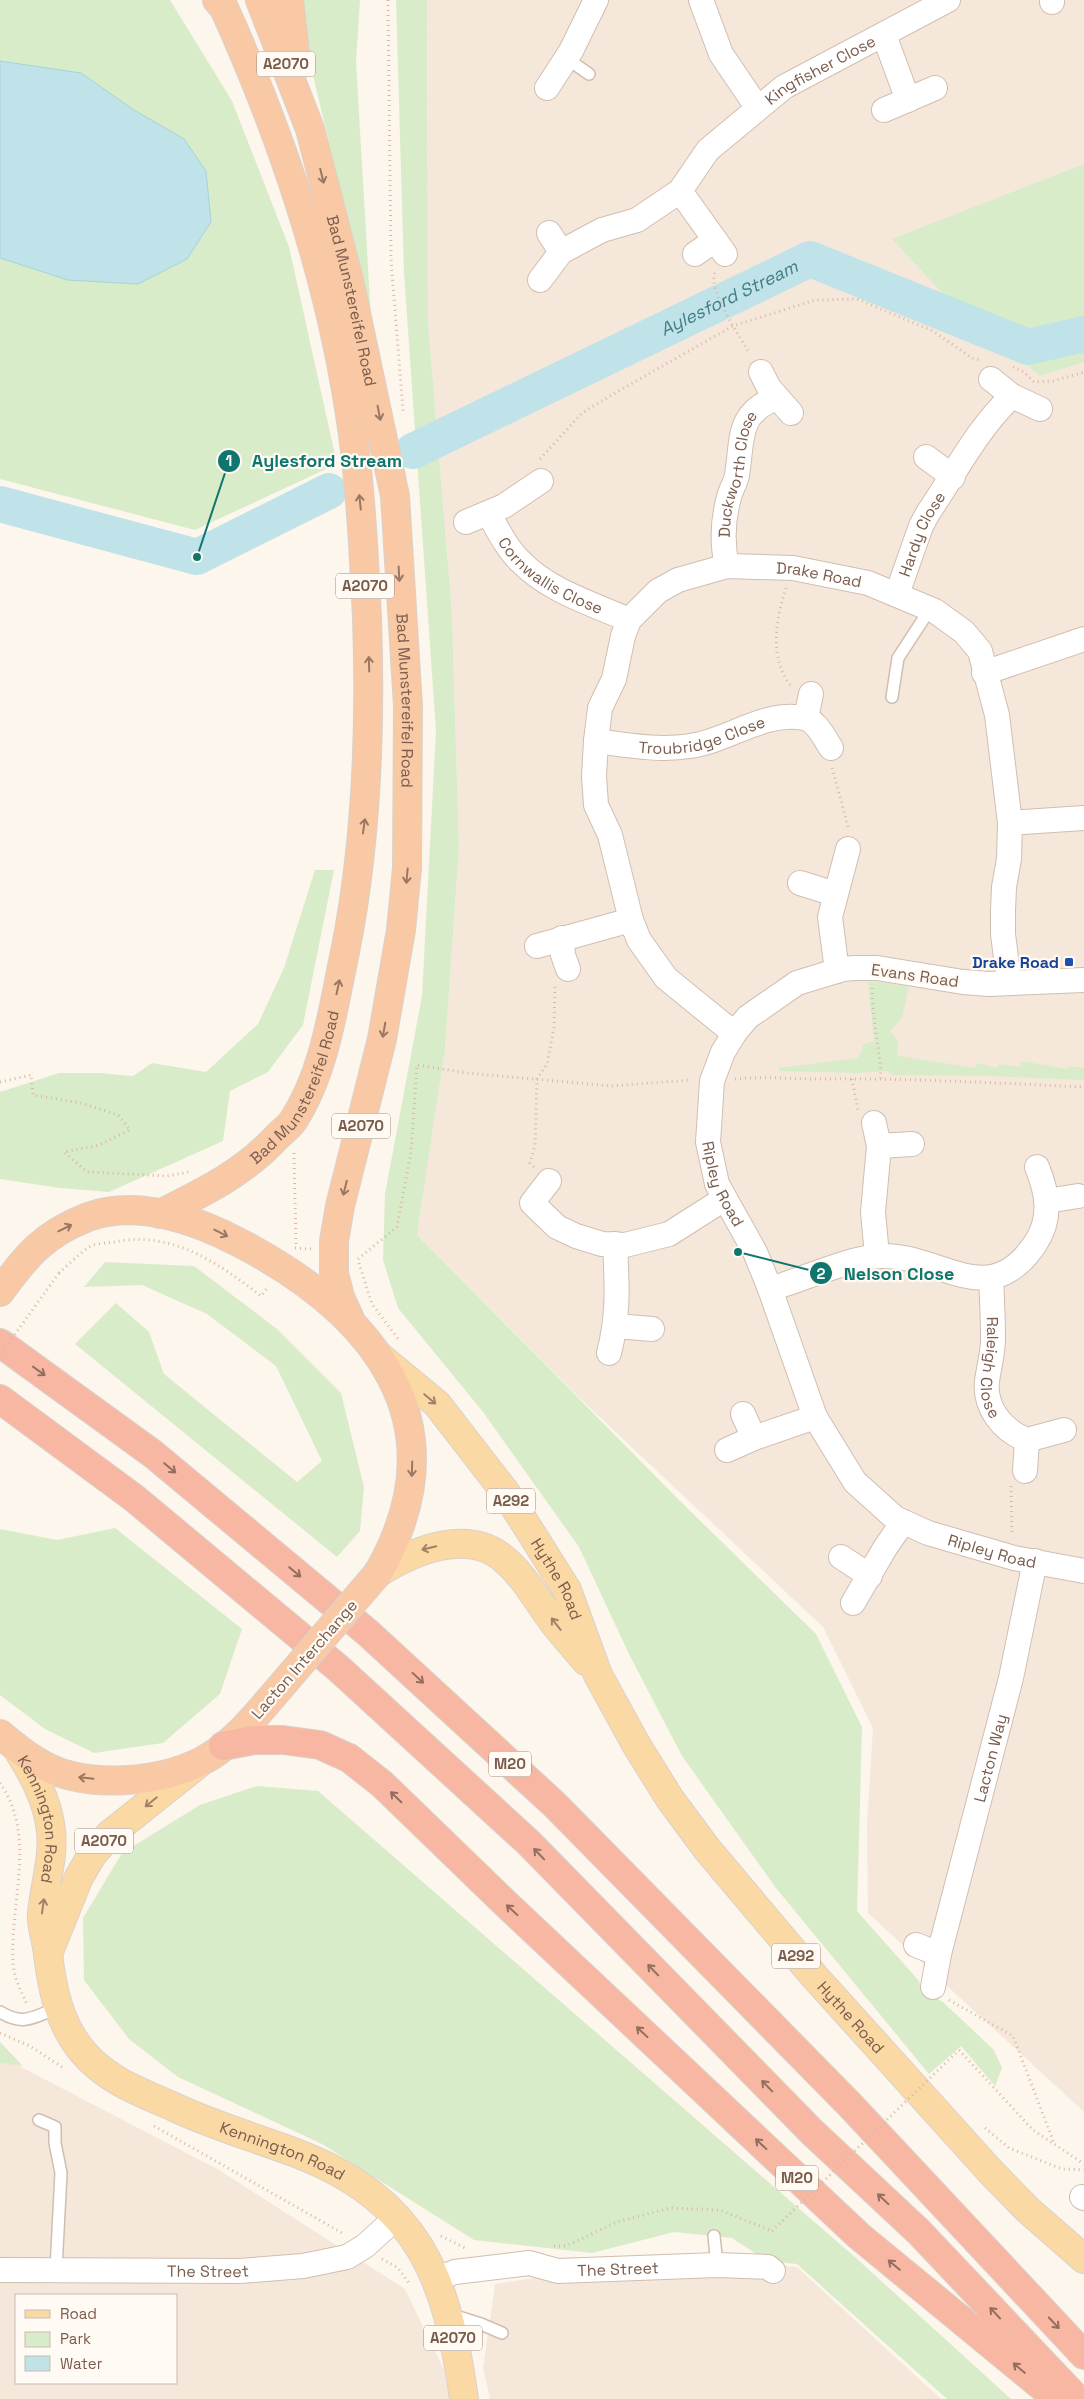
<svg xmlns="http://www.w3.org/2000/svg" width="1084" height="2399" font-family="'Space Grotesk',sans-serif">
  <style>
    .residential { fill: #f5e8da; fill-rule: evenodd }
    .green { fill: #d8ecc9 }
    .water { fill: #bfe3e8; stroke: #a5d3da }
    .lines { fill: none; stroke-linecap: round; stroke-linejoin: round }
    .river { stroke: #bfe3e8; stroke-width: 36 }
    .service-casing { stroke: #d1beb0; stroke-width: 14 }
    .minor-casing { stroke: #d1beb0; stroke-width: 26 }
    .primary-casing { stroke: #dad1cd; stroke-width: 30 }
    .trunk-casing { stroke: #dad1cd; stroke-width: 30 }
    .motorway-casing { stroke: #dad1cd; stroke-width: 30 }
    .path { stroke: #d9b8a5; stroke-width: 3; stroke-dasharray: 1 4; stroke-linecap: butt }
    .service { stroke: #fff; stroke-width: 11 }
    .minor { stroke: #fff; stroke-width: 24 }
    .primary { stroke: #fbd9a5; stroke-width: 28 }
    .trunk { stroke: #f9c8a4; stroke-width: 28 }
    .motorway { stroke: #f7b7a3; stroke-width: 28 }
    .trunk-bridge-casing { stroke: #dad1cd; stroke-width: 30; stroke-linecap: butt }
    .path-bridge { stroke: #d9b8a5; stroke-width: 3; stroke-dasharray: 1 4; stroke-linecap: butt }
    .trunk-bridge { stroke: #f9c8a4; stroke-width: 28 }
    .oneway { stroke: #9a7763 }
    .oneway2 { stroke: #936e5e }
    .oneway3 { stroke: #a18267 }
    .transit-dot { fill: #1a4fb4; stroke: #fffaf3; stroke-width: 2 }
    .labels { text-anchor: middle; stroke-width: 4.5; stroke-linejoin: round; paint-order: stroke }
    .shield { fill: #fffaf3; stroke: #a28b7f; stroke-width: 1 }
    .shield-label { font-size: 15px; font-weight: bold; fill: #7a5c4d }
    .street-label { font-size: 16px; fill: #7a5c4d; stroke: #fffaf3 }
    .transit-label { font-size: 16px; font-weight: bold; fill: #164399; stroke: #fffaf3; text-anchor: end }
    .water-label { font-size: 18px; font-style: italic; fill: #437c86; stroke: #fffaf3 }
    .leader { fill: none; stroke: #0f766e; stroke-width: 2 }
    .callout-dot { fill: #0f766e; stroke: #fffaf3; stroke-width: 2 }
    .mark-label { font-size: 15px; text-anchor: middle; font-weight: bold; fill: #fff }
    .callout-label { font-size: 18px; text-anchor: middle; font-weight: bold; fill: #0f766e; stroke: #fffaf3; stroke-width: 4.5; stroke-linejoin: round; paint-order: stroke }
  </style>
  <rect width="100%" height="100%" fill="#fdf6ec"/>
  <path class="residential" d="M 427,0 L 1084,0 L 1084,2112 L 868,1913 L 867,1825 L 873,1728 L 823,1627 L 574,1393 L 417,1235 L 445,1049 L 459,848 L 452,613 L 428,322 Z
    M 0,2056 L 219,2170 L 405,2289 L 444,2370 L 449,2399 L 0,2399 ZM 16,2295 L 176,2295 L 176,2383 L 16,2383 Z
    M 675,2255 L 797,2267 L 941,2399 L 490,2399 L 483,2368 L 495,2284 Z"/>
  <path class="green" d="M 0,0 L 170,0 L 232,101 L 289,247 L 337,464 L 195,530 L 0,479 Z
    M 295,0 L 360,0 L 356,62 L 371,318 Z
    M 396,0 L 427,0 L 428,322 L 452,613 L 459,848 L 445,1049 L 417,1235 L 679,1500 L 816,1634 L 862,1727 L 857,1911 L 919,1981 L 921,1990 L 943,2002 L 994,2050 L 1002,2068 L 995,2086 L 961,2046 L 929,2074 L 776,1888 L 682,1756 L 629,1654 L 579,1547 L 483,1412 L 398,1308 L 383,1260 L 385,1194 L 422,996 L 436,731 L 404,273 Z
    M 1084,164 L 1084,362 L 1040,376 L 947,298 L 892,239 Z
    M 315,870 L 334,870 L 303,1025 L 268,1072 L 230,1091 L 223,1141 L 109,1192 L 60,1188 L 0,1179 L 0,1092 L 59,1073 L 99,1073 L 133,1076 L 152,1063 L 206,1072 L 258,1024 L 284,968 Z
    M 868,982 L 879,982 L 909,987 L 902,1018 L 890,1031 L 898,1040 L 897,1054 L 900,1056 L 975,1068 L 976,1063 L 998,1068 L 999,1064 L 1020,1067 L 1021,1061 L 1068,1069 L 1068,1066 L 1084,1068 L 1084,1080 L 985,1076 L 894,1075 L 886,1071 L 859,1073 L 779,1071 L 779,1068 L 857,1058 L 863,1049 L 863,1044 L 874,1041 Z
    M 105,1262 L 194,1266 L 277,1329 L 341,1393 L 364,1487 L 360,1531 L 337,1557 L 75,1344 L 116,1303 L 149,1332 L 164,1374 L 297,1482 L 322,1461 L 276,1366 L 207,1314 L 142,1285 L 84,1287 Z
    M 115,1528 L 242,1629 L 220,1694 L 163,1743 L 94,1753 L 45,1729 L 0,1695 L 0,1529 L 57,1540 Z
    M 257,1786 L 318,1791 L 856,2258 L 1011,2399 L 947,2399 L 797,2264 L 767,2261 L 732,2238 L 674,2232 L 592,2253 L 474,2240 L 322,2144 L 178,2077 L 129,2039 L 84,1980 L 83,1918 L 122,1853 L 200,1805 Z
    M 0,2042 L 23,2066 L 0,2063 Z"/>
  <path class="water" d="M 0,61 L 81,73 L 134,110 L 184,139 L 206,171 L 211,222 L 187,259 L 138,284 L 68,280 L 0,258 Z"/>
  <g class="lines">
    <g class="river">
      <path id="s1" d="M 413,451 L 810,259 L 1028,347 L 1084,334"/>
      <path d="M 0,504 L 197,557 L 329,491"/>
    </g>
    <defs>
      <path id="service" d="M 566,58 L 589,74
        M 892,697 L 898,658 L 930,609
        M 0,2012 C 25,2027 34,2016 58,2008
        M 39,2120 L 55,2127 L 55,2143 L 61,2173 L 56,2269
        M 714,2236 L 717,2265
        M 449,2314 L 481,2324 L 502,2333"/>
      <g id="minor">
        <path d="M 701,0 L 721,54 L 757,107"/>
        <path d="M 1052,0 L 1052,2"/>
        <path d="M 884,35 L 908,100"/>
        <path d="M 547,88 L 571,51 L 596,0"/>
        <path d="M 884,110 L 935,88"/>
        <path d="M 680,191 L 725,254"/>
        <path d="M 549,233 L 561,252"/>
        <path d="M 695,254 L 715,240"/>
        <path id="s2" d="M 540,280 L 561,252 L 602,230 L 637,220 L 680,191 L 708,150 L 784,87 L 948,0"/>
        <path d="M 761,372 L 769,388 L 791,413"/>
        <path d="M 991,379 L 1012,396 L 1040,409"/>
        <path d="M 926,457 L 953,477"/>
        <path id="s3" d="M 489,514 C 498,530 507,549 521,562 C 549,591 593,604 629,620"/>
        <path d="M 466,522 L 504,506 L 541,481"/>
        <path id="s4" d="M 727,566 C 722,544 723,519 729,497 C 731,489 736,482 737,475 C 743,439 736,414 776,398"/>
        <path id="s5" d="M 897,594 L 921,526 L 928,513 C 955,473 977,429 1012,396"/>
        <path d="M 984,673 L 1084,639"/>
        <path d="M 806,718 L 811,694"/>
        <path id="s6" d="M 596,741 C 627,745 659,751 690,746 C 728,741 765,710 804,718 C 816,720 825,739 831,748"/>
        <path d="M 1010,823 L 1084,818"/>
        <path d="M 800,883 L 835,894"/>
        <path d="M 562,938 L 563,955 L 568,969"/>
        <path d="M 537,946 L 631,920"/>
        <path d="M 837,971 L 830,917 L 848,849"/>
        <path id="s7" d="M 1084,980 L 989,984 L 963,982 L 877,968 L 855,968 L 843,969 L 797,983 L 748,1017 L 736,1031 L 723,1052 L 712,1081 L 708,1142 L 717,1184 L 755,1252 L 770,1289 L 815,1417 L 855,1482 L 895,1518 L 928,1533 L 1014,1558 L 1084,1571"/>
        <path id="s8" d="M 736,1031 L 725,1026 L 666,978 L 639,940 L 631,920 L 610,835 L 596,805 L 594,776 L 596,741 L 600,708 L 614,679 L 623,636 L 629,620 L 658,591 L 678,580 L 727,566 L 793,568 L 868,583 L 935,611 L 964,632 L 980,651 L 997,715 L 1010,823 L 1009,859 L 1004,887 L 1003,911 L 1003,934 L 1009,982"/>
        <path d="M 874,1123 L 879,1146 L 873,1212 L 877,1256"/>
        <path d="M 879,1146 L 912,1144"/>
        <path d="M 549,1181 L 532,1203 L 557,1227 L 576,1236 L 602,1244 L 625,1245 L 669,1234 L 724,1199"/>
        <path d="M 1047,1201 L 1078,1196"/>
        <path id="s9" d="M 991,1278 C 992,1298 993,1319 993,1339 C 993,1353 989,1367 987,1381 C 984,1408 1003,1431 1027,1440 L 1064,1430"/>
        <path d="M 770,1289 C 802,1280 849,1258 880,1256 C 940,1253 988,1314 1035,1244 C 1052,1219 1048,1194 1037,1167"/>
        <path d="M 616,1326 L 652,1329"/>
        <path d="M 609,1353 C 619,1314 617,1284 615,1244"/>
        <path d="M 743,1414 L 754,1438"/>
        <path d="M 727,1450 L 754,1438 L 815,1417"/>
        <path d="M 1025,1471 L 1027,1440"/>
        <path d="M 841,1557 L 870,1576"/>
        <path d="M 853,1603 L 885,1548 L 903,1522"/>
        <path d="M 916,1945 L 939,1954"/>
        <path id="s10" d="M 933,1987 L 939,1954 L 1011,1678 L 1035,1561"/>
        <path d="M 1082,2197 L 1084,2198"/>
        <path id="s11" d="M 0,2270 L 240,2271 L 303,2266 L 347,2257 L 365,2246 L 398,2216"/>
        <path id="s12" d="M 435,2279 L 455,2272 L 529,2263 L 558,2271 L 717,2265 L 768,2267 L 773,2271"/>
      </g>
      <g id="primary">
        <path id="s13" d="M 379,1356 L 437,1404 L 506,1493 L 567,1590 L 598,1675 L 637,1746 L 670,1799 L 707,1849 L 814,1976 L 990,2171 L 1028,2210 L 1084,2259"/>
        <path d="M 378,1573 C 413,1551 468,1527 505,1560 C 525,1577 538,1602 554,1623 C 564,1636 575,1648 586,1661"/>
        <path id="s14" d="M 16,1747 C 32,1772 48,1800 51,1831 C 54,1859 44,1887 42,1914 C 41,1927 47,1941 48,1954 C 52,1988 59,2024 83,2052 C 107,2081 143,2093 176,2108 C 215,2126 256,2138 296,2153 C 419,2200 447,2277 464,2399"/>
        <path d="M 48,1954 L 79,1877 L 92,1855 L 109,1835 L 198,1764"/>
      </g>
      <g id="trunk">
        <path id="s15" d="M 260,0 L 310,129 L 349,280 L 395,496 L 408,706 L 407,868 L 401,930 L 382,1039 L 340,1206 L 334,1241 L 334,1273 L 340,1297 L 350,1319"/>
        <path d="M 289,0 L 296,61"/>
        <path id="s16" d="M 160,1214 C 202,1193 242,1174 275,1139 C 280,1133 288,1128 293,1121 C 325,1072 333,1008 345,952 C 367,842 371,731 367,618 C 364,557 361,496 353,435 C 333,288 285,143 224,8 L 217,0"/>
        <path d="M 0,1292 C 26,1256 44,1234 88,1217 C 137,1199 196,1220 240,1243 C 374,1313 464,1423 378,1573"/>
        <path d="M 0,1734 C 13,1745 28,1757 43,1765 C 86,1789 159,1783 202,1761 C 227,1748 247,1726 265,1705"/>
      </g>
      <path id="motorway" d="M 0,1343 L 153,1454 L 368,1633 L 555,1805 L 850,2105 L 1084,2355
        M 0,1399 L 134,1498 L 338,1668 L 529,1843 L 812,2132 L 919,2232 L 1077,2399
        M 223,1746 L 254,1740 L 283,1740 L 320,1745 L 349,1758 L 382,1784 L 505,1903 L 859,2236 L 1056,2398"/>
    </defs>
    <use href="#service" class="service-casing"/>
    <use href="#minor" class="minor-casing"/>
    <use href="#primary" class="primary-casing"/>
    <use href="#trunk" class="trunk-casing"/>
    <use href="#motorway" class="motorway-casing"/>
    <path class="path" d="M 388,0 L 391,259 L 403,411
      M 715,273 C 707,289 741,339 750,354
      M 1013,367 L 1024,372 L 1034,382 L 1053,381 L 1084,372
      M 540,459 L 582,413 L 615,393 L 733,326 L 815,300 L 857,299 L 933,331 L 972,358 L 980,360
      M 786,588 C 776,619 768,659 792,687
      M 832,768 L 849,830
      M 872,988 C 872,1019 880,1048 881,1079
      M 735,1079 C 763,1076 790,1079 818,1079 C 907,1078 995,1083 1084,1087
      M 852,1079 L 858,1110
      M 0,1082 L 31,1075 L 33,1095 L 81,1103 L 118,1115 L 130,1130 L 99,1145 L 64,1152 L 87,1172 L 167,1176 L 189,1172
      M 294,1153 L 296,1247
      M 534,1167 L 530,1163 L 535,1145 L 537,1079 L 547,1064 L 554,1028 L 555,986
      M 295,1248 L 311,1249
      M 358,1259 L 397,1227 L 411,1152 L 417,1065 L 467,1073 L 611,1086 L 691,1080
      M 359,1263 L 372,1304 L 399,1340
      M 59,1273 C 68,1265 78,1255 88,1248 C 95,1243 106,1243 114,1242 C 172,1230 218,1263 261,1296 L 269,1286
      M 1011,1486 L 1012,1535
      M 0,1783 C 37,1836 10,1901 13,1961 C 13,1975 21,1992 27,2004
      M 949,2000 L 1013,2036 L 1054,2143
      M 0,2033 L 30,2046 L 65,2069
      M 959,2050 L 1033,2130 L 1084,2164
      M 154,2126 L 344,2234
      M 985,2128 L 1009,2148 L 1062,2169 L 1084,2170
      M 441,2236 L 467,2249
      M 554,2246 L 566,2246 L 617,2222 L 670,2208 L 720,2210 L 772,2231
      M 382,2259 L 398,2268 L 409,2283"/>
    <use href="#service" class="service"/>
    <use href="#minor" class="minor"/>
    <use href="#primary" class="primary"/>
    <use href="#trunk" class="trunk"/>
    <use href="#motorway" class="motorway"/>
    <defs>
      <path id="trunk-bridge" d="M 265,1705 L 378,1573"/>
    </defs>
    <use href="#trunk-bridge" class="trunk-bridge-casing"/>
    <path class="path-bridge" d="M 0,1355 L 59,1273
      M 772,2231 L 959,2050"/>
    <use href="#trunk-bridge" class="trunk-bridge"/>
  </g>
  <defs><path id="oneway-shaft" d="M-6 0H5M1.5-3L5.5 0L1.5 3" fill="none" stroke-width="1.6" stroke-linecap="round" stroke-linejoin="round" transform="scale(1.25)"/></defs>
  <g class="oneway">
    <use href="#oneway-shaft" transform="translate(322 176) rotate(76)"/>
    <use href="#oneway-shaft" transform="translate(379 413) rotate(79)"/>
    <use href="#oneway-shaft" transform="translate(360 502) rotate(-96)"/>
    <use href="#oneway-shaft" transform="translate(399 574) rotate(87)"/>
    <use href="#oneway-shaft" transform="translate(369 664) rotate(-92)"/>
    <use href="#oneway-shaft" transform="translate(364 826) rotate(-82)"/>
    <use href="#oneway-shaft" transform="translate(407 876) rotate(95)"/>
    <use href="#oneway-shaft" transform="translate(338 987) rotate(-78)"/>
    <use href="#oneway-shaft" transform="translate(384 1030) rotate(100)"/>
    <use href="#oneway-shaft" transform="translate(345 1188) rotate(104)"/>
    <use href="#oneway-shaft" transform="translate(65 1228) rotate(-26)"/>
    <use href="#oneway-shaft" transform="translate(221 1233) rotate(27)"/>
    <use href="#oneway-shaft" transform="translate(412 1469) rotate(92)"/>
    <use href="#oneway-shaft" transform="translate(86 1778) rotate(-174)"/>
  </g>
  <g class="oneway2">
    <use href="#oneway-shaft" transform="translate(39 1371) rotate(36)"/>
    <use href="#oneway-shaft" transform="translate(170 1468) rotate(40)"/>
    <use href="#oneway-shaft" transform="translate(295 1572) rotate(40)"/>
    <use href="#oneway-shaft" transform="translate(418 1678) rotate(43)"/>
    <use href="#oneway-shaft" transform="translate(396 1797) rotate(-136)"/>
    <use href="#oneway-shaft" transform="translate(539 1854) rotate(-134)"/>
    <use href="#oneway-shaft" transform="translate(512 1910) rotate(-137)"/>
    <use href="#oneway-shaft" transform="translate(653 1970) rotate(-134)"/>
    <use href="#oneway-shaft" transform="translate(642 2032) rotate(-137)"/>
    <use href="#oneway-shaft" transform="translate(767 2086) rotate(-134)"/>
    <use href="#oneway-shaft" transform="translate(761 2144) rotate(-137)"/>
    <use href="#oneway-shaft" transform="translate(883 2199) rotate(-137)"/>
    <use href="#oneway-shaft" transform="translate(894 2265) rotate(-140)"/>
    <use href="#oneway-shaft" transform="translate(995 2313) rotate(-133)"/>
    <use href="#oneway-shaft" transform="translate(1054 2323) rotate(47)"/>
    <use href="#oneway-shaft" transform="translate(1019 2368) rotate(-140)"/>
  </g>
  <g class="oneway3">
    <use href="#oneway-shaft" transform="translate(430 1399) rotate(40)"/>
    <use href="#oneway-shaft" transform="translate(429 1548) rotate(166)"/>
    <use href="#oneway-shaft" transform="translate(556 1624) rotate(-128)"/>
    <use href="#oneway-shaft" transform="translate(151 1802) rotate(141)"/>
    <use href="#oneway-shaft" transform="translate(43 1906) rotate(-82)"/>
  </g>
  <rect class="transit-dot" x="1064" y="957" width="10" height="10" rx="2.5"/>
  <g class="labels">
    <g class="shield">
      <rect x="257" y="51.5" width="58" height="25" rx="4"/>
      <rect x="336" y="573.5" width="58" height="25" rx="4"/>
      <rect x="332" y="1113.5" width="58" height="25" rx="4"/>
      <rect x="487" y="1488.5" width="48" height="25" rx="4"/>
      <rect x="489" y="1751.5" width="42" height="25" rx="4"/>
      <rect x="75" y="1828.5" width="58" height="25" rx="4"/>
      <rect x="772" y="1943.5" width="48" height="25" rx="4"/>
      <rect x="776" y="2165.5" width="42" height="25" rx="4"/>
      <rect x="424" y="2325.5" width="58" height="25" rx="4"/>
    </g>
    <g class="shield-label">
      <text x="286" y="69">A2070</text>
      <text x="365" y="591">A2070</text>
      <text x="361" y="1131">A2070</text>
      <text x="511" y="1506">A292</text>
      <text x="510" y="1769">M20</text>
      <text x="104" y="1846">A2070</text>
      <text x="796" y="1961">A292</text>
      <text x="797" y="2183">M20</text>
      <text x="453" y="2343">A2070</text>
    </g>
    <g class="street-label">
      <text dy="6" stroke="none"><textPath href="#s2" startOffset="358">Kingfisher Close</textPath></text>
      <text dy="6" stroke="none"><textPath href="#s15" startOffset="315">Bad Munstereifel Road</textPath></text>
      <text dy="6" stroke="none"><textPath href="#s4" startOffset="94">Duckworth Close</textPath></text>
      <text dy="6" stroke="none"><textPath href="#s5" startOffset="65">Hardy Close</textPath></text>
      <text dy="6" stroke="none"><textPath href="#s3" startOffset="90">Cornwallis Close</textPath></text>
      <text dy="6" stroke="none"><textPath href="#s8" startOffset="675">Drake Road</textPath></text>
      <text dy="6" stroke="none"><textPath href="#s15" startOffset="720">Bad Munstereifel Road</textPath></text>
      <text dy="6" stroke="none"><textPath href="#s6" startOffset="108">Troubridge Close</textPath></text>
      <text transform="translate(915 975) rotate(8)" y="6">Evans Road</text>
      <text dy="6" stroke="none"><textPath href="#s16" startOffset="194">Bad Munstereifel Road</textPath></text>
      <text dy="6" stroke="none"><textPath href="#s7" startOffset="530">Ripley Road</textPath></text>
      <text dy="6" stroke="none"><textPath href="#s9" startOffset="90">Raleigh Close</textPath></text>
      <text dy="6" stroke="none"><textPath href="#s7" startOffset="1015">Ripley Road</textPath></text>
      <text dy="6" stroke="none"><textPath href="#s13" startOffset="288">Hythe Road</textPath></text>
      <text transform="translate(304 1659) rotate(-49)" y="6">Lacton Interchange</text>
      <text dy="6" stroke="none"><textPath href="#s10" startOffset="236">Lacton Way</textPath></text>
      <text dy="6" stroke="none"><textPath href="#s14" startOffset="78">Kennington Road</textPath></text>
      <text dy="6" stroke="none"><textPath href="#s13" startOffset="820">Hythe Road</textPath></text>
      <text dy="6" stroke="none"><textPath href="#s14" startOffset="546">Kennington Road</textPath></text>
      <text dy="6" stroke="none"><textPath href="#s12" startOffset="186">The Street</textPath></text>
      <text dy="6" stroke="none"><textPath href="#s11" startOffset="208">The Street</textPath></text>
    </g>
    <g class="transit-label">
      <text x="1059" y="968">Drake Road</text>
    </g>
    <g class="water-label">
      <text dy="6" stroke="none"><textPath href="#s1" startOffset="351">Aylesford Stream</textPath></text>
    </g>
  </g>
  <path class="leader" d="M197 557L229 461M738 1252L821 1273"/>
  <g class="callout-dot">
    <circle cx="197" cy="557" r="5"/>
    <circle cx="738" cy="1252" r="5"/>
    <circle cx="229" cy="461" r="12"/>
    <circle cx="821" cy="1273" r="12"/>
  </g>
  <g class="mark-label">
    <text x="229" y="466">1</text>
    <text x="821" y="1279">2</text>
  </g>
  <g class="callout-label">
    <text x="327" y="467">Aylesford Stream</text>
    <text x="899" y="1280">Nelson Close</text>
  </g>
  <rect x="15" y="2294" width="162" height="90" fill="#fffaf3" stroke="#cabbb1"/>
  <rect x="25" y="2310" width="25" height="8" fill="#fbd9a5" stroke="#cabbb1"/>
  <text x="60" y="2319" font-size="15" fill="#7a5c4d">Road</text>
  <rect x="25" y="2332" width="25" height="15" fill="#d8ecc9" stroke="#cabbb1"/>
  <text x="60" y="2344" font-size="15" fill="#7a5c4d">Park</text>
  <rect x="25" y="2356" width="25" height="15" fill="#bfe3e8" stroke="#cabbb1"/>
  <text x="60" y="2369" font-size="15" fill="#7a5c4d">Water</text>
</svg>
